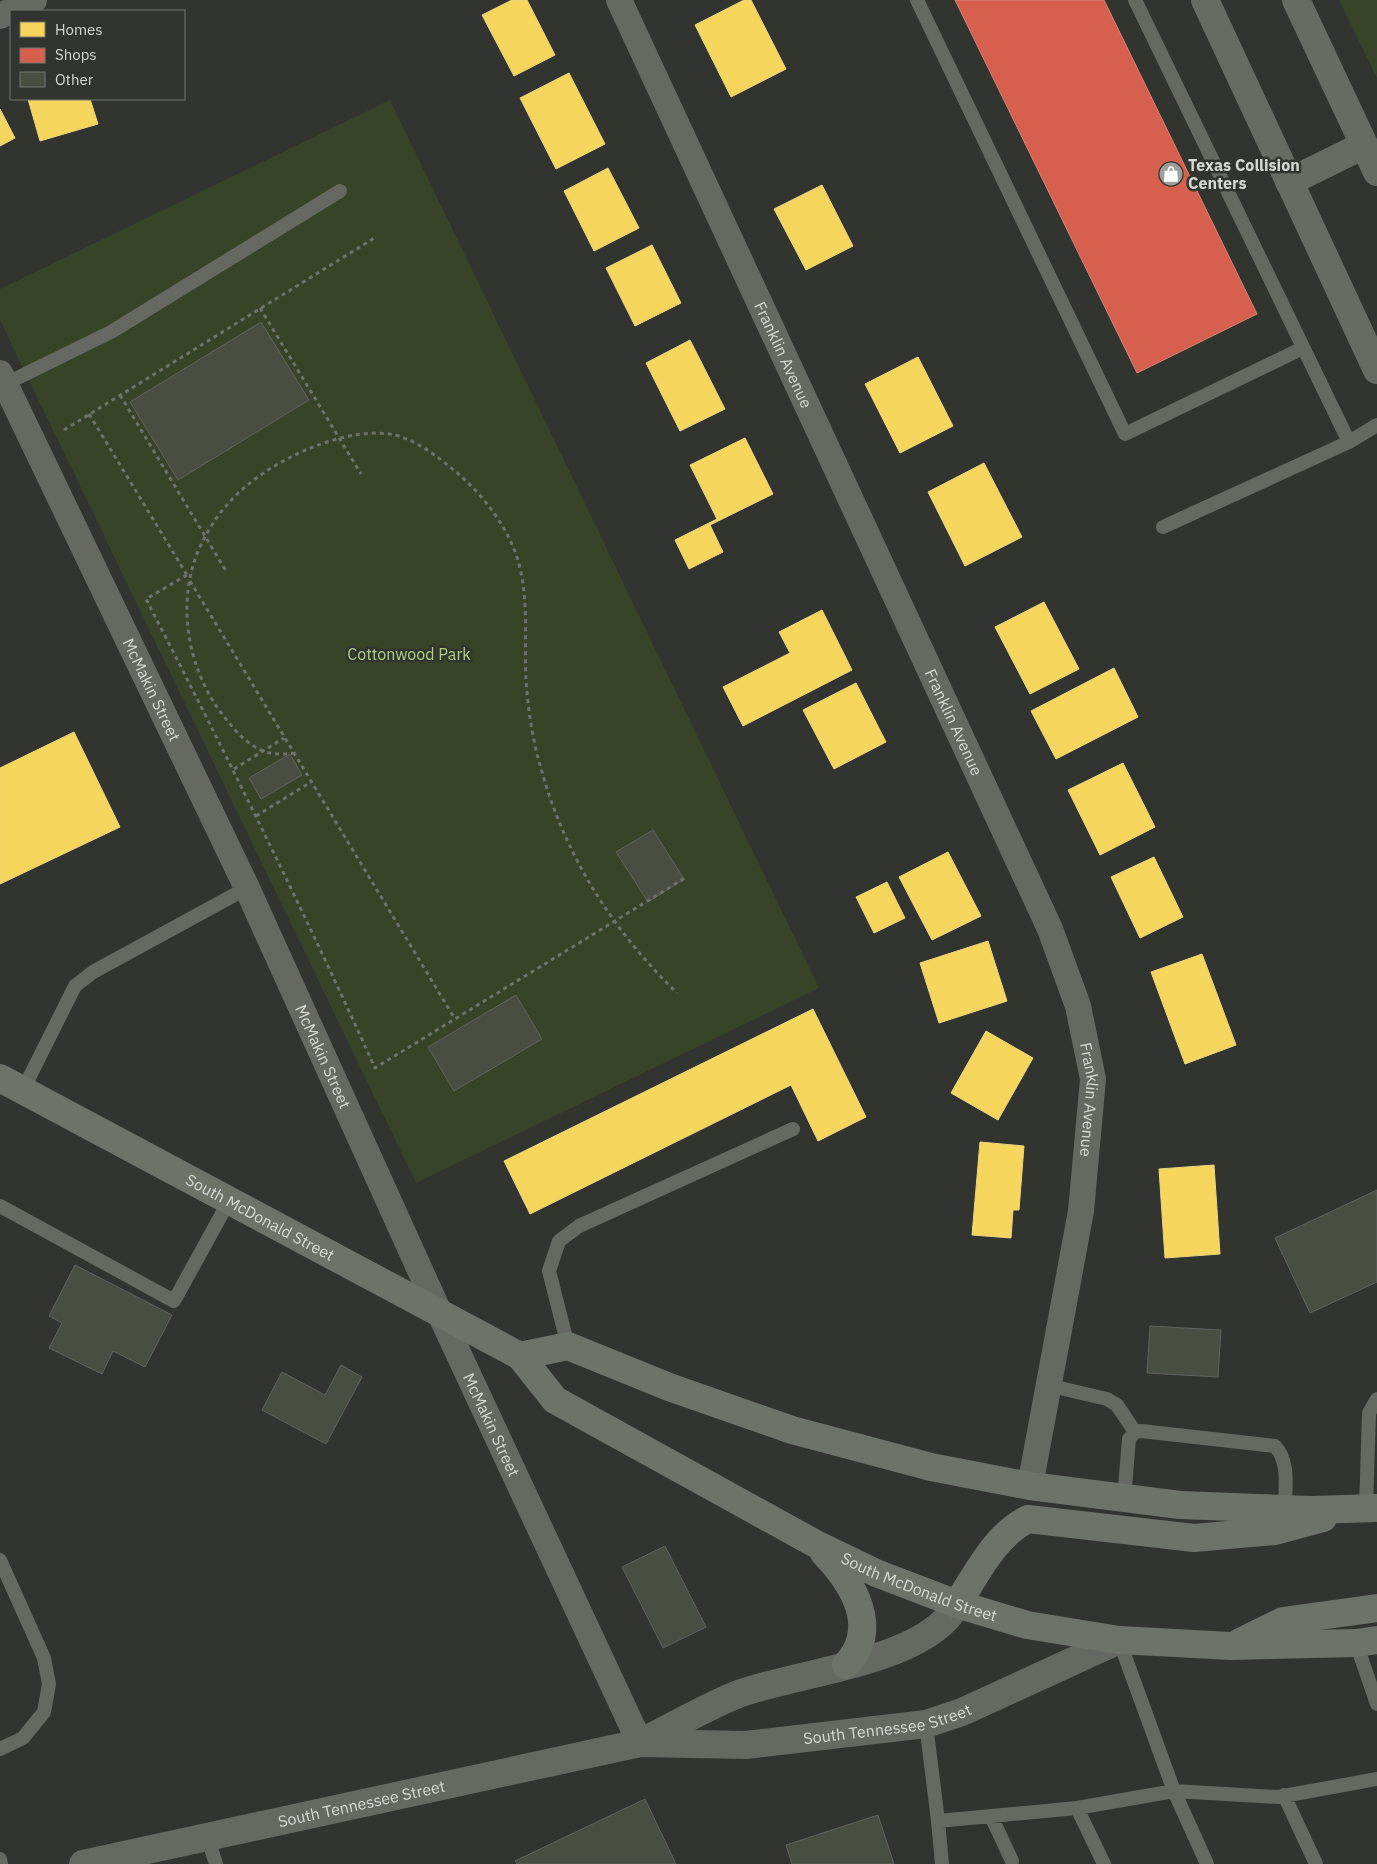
<svg xmlns="http://www.w3.org/2000/svg" width="1377" height="1864" font-family="'IBM Plex Sans',sans-serif">
  <style>
    .green { fill: #374428 }
    .homes { fill: #f6d55c; stroke: #ecd680 }
    .shops { fill: #d6604d; stroke: #d68476 }
    .building { fill: #494e42; stroke: #61635f }
    .lines { fill: none; stroke-linecap: round; stroke-linejoin: round }
    .path { stroke: #6f726c; stroke-width: 3; stroke-dasharray: 4 4; stroke-linecap: butt }
    .service { stroke: #656961; stroke-width: 14 }
    .minor { stroke: #656961; stroke-width: 26 }
    .tertiary { stroke: #656961; stroke-width: 28 }
    .secondary { stroke: #676b63; stroke-width: 28 }
    .primary { stroke: #6e7369; stroke-width: 28 }
    .labels { text-anchor: middle; stroke-width: 5; stroke-linejoin: round; paint-order: stroke }
    .poi-label { font-size: 16px; font-weight: bold; fill: #d6d8d4; stroke: #32352f; text-anchor: start }
    .street-label { font-size: 16px; fill: #d6d8d4; stroke: #32352f }
    .park-label { font-size: 16px; fill: #add280; stroke: #32352f }
  </style>
  <rect width="100%" height="100%" fill="#323430"/>
  <path class="green" d="M 1339,0 L 1377,0 L 1377,78 Z
    M 390,100 L 819,988 L 416,1183 L 0,320 L 0,289 Z"/>
  <path class="homes" d="M 512,0 L 527,0 L 555,55 L 514,76 L 482,15 Z
    M 744,0 L 751,0 L 786,69 L 731,97 L 695,25 Z
    M 569,73 L 605,144 L 556,169 L 520,98 Z
    M 28,99 L 90,99 L 98,124 L 40,141 Z
    M 0,109 L 15,138 L 0,146 Z
    M 608,168 L 639,228 L 594,251 L 564,191 Z
    M 822,185 L 853,246 L 806,270 L 774,209 Z
    M 652,245 L 681,303 L 635,326 L 606,268 Z
    M 690,340 L 725,409 L 680,431 L 646,363 Z
    M 918,357 L 953,426 L 900,453 L 865,384 Z
    M 745,438 L 773,494 L 710,525 L 723,552 L 689,569 L 675,540 L 717,519 L 690,465 Z
    M 984,463 L 1022,537 L 965,566 L 928,492 Z
    M 1044,602 L 1079,669 L 1030,694 L 995,627 Z
    M 822,610 L 852,670 L 743,726 L 723,687 L 790,653 L 779,632 Z
    M 1114,668 L 1138,717 L 1056,759 L 1031,711 Z
    M 856,683 L 886,742 L 834,769 L 803,710 Z
    M 74,732 L 120,827 L 0,884 L 0,768 Z
    M 1123,763 L 1155,827 L 1100,855 L 1068,790 Z
    M 948,852 L 981,916 L 932,940 L 899,877 Z
    M 1154,857 L 1183,917 L 1140,938 L 1111,877 Z
    M 887,882 L 905,918 L 874,933 L 856,897 Z
    M 988,941 L 1007,1001 L 939,1023 L 920,963 Z
    M 1202,954 L 1236,1045 L 1185,1064 L 1151,972 Z
    M 813,1009 L 866,1117 L 818,1141 L 791,1085 L 530,1214 L 504,1161 Z
    M 986,1031 L 1033,1058 L 998,1120 L 951,1093 Z
    M 980,1142 L 1024,1146 L 1019,1210 L 1013,1210 L 1011,1238 L 972,1235 Z
    M 1214,1165 L 1220,1254 L 1165,1258 L 1159,1169 Z"/>
  <path class="shops" d="M 955,0 L 1104,0 L 1257,314 L 1137,373 Z"/>
  <path class="building" d="M 261,322 L 309,400 L 178,480 L 130,402 Z
    M 290,754 L 302,775 L 261,799 L 249,778 Z
    M 653,830 L 684,879 L 648,902 L 616,852 Z
    M 516,995 L 542,1039 L 454,1091 L 428,1047 Z
    M 1377,1190 L 1377,1282 L 1310,1313 L 1275,1238 Z
    M 75,1265 L 172,1315 L 145,1367 L 113,1351 L 102,1374 L 49,1348 L 62,1323 L 49,1316 Z
    M 1150,1326 L 1221,1330 L 1218,1377 L 1147,1373 Z
    M 341,1365 L 362,1377 L 326,1444 L 262,1410 L 282,1372 L 325,1395 Z
    M 665,1546 L 706,1627 L 663,1648 L 622,1567 Z
    M 645,1799 L 676,1864 L 517,1864 L 515,1861 Z
    M 878,1815 L 894,1864 L 792,1864 L 786,1845 Z"/>
  <g class="lines">
    <path class="path" d="M 260,308 L 361,474
      M 120,395 L 226,571
      M 89,414 L 187,575
      M 64,430 L 376,237
      M 187,575 L 146,599 C 226,754 303,909 375,1068 L 685,878
      M 190,581 L 455,1019
      M 295,753 C 285,754 275,755 266,752 C 249,746 236,732 226,719 C 188,673 175,604 199,549 C 221,499 260,470 308,449 C 335,438 370,428 399,436 C 423,444 443,461 462,477 C 487,500 510,531 519,564 C 529,601 524,642 526,680 C 528,710 533,743 542,772 C 566,857 613,931 677,993
      M 234,769 L 284,738
      M 256,816 L 311,782"/>
    <path class="service" d="M 917,0 L 1125,434 L 1303,348
      M 1135,0 L 1349,442
      M 1,386 L 111,332 L 340,191
      M 1163,527 L 1349,442 L 1377,425
      M 23,1090 L 75,986 L 93,972 L 247,888
      M 0,1206 L 174,1301 L 229,1201
      M 568,1346 L 549,1271 L 559,1241 L 579,1226 L 793,1129
      M 1047,1385 L 1107,1399 L 1117,1405 L 1135,1432
      M 1124,1499 L 1129,1439 L 1135,1432 L 1141,1431 L 1275,1446 C 1290,1462 1285,1488 1285,1508
      M 1366,1508 L 1369,1413 L 1377,1399
      M 0,1560 L 44,1658 L 49,1684 L 44,1712 L 23,1738 L 0,1749
      M 1119,1640 L 1174,1791 L 1278,1797 L 1377,1779
      M 1356,1643 L 1377,1704
      M 926,1724 L 938,1821 L 1077,1808 L 1174,1791 L 1207,1864
      M 1284,1795 L 1316,1864
      M 1077,1808 L 1104,1864
      M 991,1816 L 1012,1861
      M 938,1821 L 942,1864
      M 207,1836 L 216,1864
      M 0,1859 L 1,1864"/>
    <g class="minor">
      <path id="s1" d="M 619,0 L 1050,929 L 1078,1006 L 1093,1079 L 1081,1211 L 1030,1486"/>
      <path d="M 0,16 L 34,0"/>
      <path id="s2" d="M 0,373 L 247,888 L 439,1312 L 640,1743"/>
    </g>
    <g class="tertiary">
      <path d="M 643,1741 C 674,1726 704,1708 736,1695 C 795,1672 927,1663 957,1604"/>
      <path id="s3" d="M 83,1864 L 640,1743 L 746,1745 L 926,1724 L 962,1712 L 1119,1640"/>
    </g>
    <path class="secondary" d="M 1205,0 L 1377,370
      M 1296,0 L 1377,172
      M 1289,182 L 1364,145"/>
    <g class="primary">
      <path id="s4" d="M 0,1078 L 520,1356 L 555,1400 L 814,1543 L 876,1573 L 957,1604 L 1027,1625 L 1119,1640 L 1231,1646 L 1356,1643 L 1377,1640"/>
      <path d="M 520,1356 L 568,1346 L 669,1387 L 792,1430 L 931,1467 L 1030,1486 L 1180,1505 L 1311,1510 L 1377,1508"/>
      <path d="M 824,1553 C 853,1583 881,1628 846,1665"/>
      <path d="M 957,1604 C 977,1574 994,1536 1028,1519 L 1194,1538 L 1275,1531 L 1323,1518"/>
      <path d="M 1240,1642 L 1283,1621 L 1377,1608"/>
    </g>
  </g>
  <defs>
    <symbol id="shop-disc" viewBox="-11 -11 22 22"><circle r="9.5" fill="#9d9f9b" stroke="#32352f"/><path d="M-5-2.5h2.3a2.7 3.5 0 0 1 5.4 0H5L5.5 6h-11ZM-1.5-2.5h3a1.5 2.3 0 0 0-3 0Z" fill="#fff"/></symbol>
  </defs>
  <g fill-rule="evenodd">
    <use href="#shop-disc" x="1157" y="160" width="28" height="28"/>
  </g>
  <g class="labels">
    <g class="poi-label">
      <text x="1188" y="171">Texas Collision<tspan x="1188" dy="18">Centers</tspan></text>
    </g>
    <g class="street-label">
      <text dy="6" stroke="none"><textPath href="#s1" startOffset="391">Franklin Avenue</textPath></text>
      <text dy="6" stroke="none"><textPath href="#s2" startOffset="351">McMakin Street</textPath></text>
      <text dy="6" stroke="none"><textPath href="#s1" startOffset="796">Franklin Avenue</textPath></text>
      <text dy="6" stroke="none"><textPath href="#s2" startOffset="756">McMakin Street</textPath></text>
      <text dy="6" stroke="none"><textPath href="#s1" startOffset="1201">Franklin Avenue</textPath></text>
      <text dy="6" stroke="none"><textPath href="#s4" startOffset="295">South McDonald Street</textPath></text>
      <text dy="6" stroke="none"><textPath href="#s2" startOffset="1161">McMakin Street</textPath></text>
      <text dy="6" stroke="none"><textPath href="#s4" startOffset="1056">South McDonald Street</textPath></text>
      <text dy="6" stroke="none"><textPath href="#s3" startOffset="819">South Tennessee Street</textPath></text>
      <text dy="6" stroke="none"><textPath href="#s3" startOffset="285">South Tennessee Street</textPath></text>
    </g>
    <g class="park-label">
      <text x="409" y="660">Cottonwood Park</text>
    </g>
  </g>
  <rect x="10" y="10" width="175" height="90" fill="#32352f" stroke="#747671"/>
  <rect x="20" y="22" width="25" height="15" fill="#f6d55c" stroke="#747671"/>
  <text x="55" y="35" font-size="15" fill="#d6d8d4">Homes</text>
  <rect x="20" y="48" width="25" height="15" fill="#d6604d" stroke="#747671"/>
  <text x="55" y="60" font-size="15" fill="#d6d8d4">Shops</text>
  <rect x="20" y="72" width="25" height="15" fill="#494e42" stroke="#747671"/>
  <text x="55" y="85" font-size="15" fill="#d6d8d4">Other</text>
</svg>
